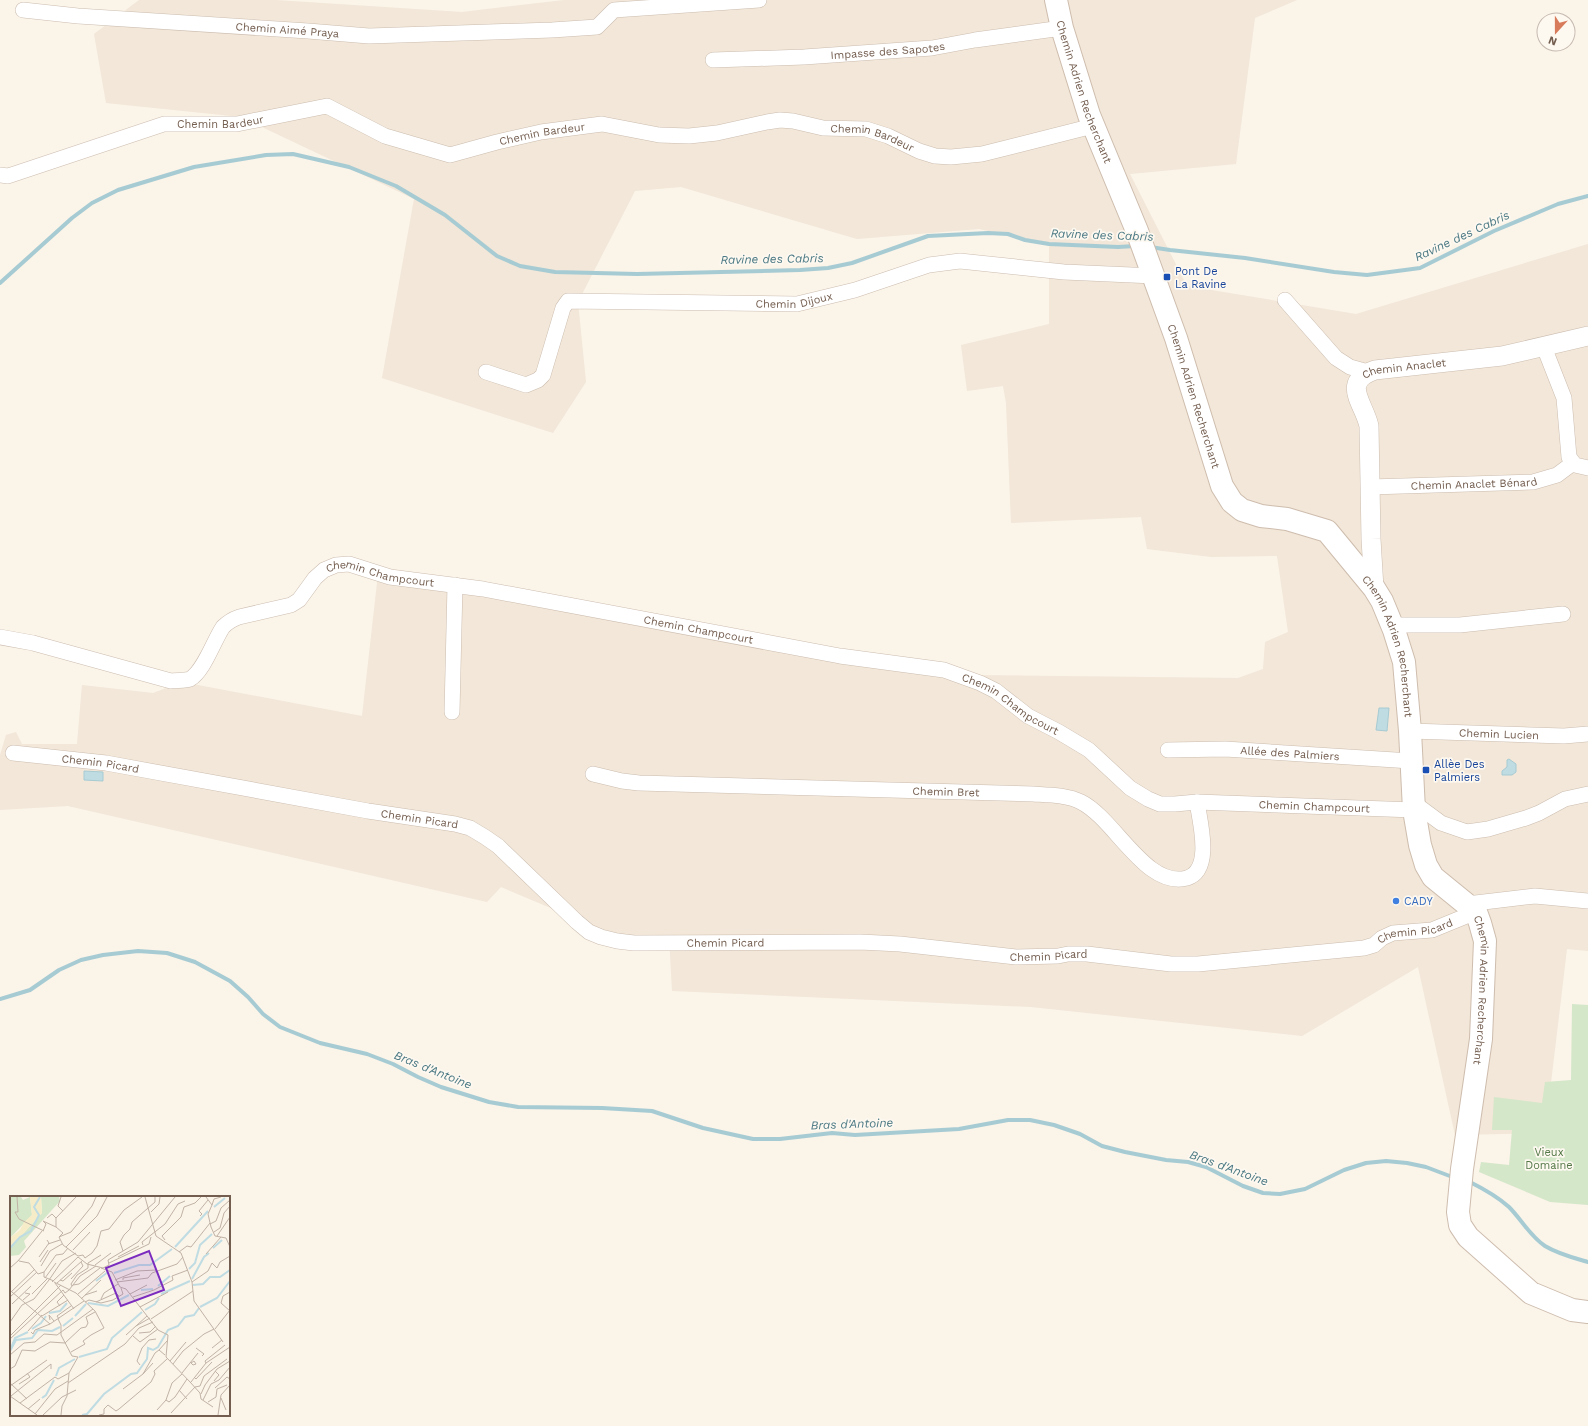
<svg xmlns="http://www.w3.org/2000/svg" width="1588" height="1426" font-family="'Work Sans',sans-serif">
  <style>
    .residential { fill: #f2e7d8 }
    .green { fill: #d4e7c9 }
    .water { fill: #bfdce3; stroke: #a7cbd3 }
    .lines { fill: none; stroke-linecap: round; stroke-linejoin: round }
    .stream { stroke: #a7cbd3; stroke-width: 4 }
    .minor-casing { stroke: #ccbdb0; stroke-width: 16 }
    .tertiary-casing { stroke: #ccbdb0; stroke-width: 20 }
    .secondary-casing { stroke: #cebdae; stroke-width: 24 }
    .minor { stroke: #fff; stroke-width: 15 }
    .tertiary { stroke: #fff; stroke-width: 19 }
    .secondary { stroke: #fff; stroke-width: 22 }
    .transit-dot { fill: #1a4fb4; stroke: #fdf8f0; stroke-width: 1.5 }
    .shop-dot { fill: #3f7fe0; stroke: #fdf8f0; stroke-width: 1.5 }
    .labels { text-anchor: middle; stroke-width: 3.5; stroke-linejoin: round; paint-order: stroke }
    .street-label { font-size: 11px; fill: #735d4f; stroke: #fdf8f0 }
    .transit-label { font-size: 11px; fill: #164399; stroke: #fdf8f0; text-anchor: start }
    .shop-label { font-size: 11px; fill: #366cbe; stroke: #fdf8f0; text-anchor: start }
    .park-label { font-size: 11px; fill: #547848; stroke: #fdf8f0 }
    .water-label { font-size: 12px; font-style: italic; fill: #4b7984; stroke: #fdf8f0 }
    .inset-river { fill: none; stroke: #bfdce3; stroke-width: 2 }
    .inset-road { fill: none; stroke: #c1b3a6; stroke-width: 1 }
    .view { fill: #7b2cbf; fill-opacity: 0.15; stroke: #7b2cbf; stroke-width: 2 }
    .inset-edge { fill: none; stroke: #735d4f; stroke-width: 2 }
  </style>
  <rect width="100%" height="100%" fill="#fbf4e9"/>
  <path class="residential" d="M 139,0 L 276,0 L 462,12 L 564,0 L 1297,0 L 1255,18 L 1236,164 L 1130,174 L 1187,286 L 1356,314 L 1588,244 L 1588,951 L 1567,949 L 1545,1133 L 1455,1135 L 1418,967 L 1302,1036 L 1031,1007 L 672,991 L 669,936 L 621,936 L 593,926 L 501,887 L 487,902 L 68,806 L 0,810 L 0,755 L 6,735 L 16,732 L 22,744 L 77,744 L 82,685 L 153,693 L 182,682 L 362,716 L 378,574 L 970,675 L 1238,678 L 1263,669 L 1265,642 L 1288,632 L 1277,556 L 1211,557 L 1147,549 L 1141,517 L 1011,523 L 1006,403 L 1003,386 L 967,391 L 961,345 L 1049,324 L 1049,244 L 979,229 L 857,239 L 681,187 L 635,191 L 578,302 L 586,382 L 553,433 L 382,378 L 414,199 L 241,117 L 106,103 L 94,34 Z"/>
  <path class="green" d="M 1572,1004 L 1588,1005 L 1588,1205 L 1550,1202 L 1479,1172 L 1481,1162 L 1509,1165 L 1512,1130 L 1492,1130 L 1494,1097 L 1542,1103 L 1545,1082 L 1571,1080 Z"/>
  <path class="water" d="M 1379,708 L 1389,708 L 1387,731 L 1376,730 Z
    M 1509,759 L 1516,764 L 1516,772 L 1512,775 L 1502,775 L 1502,771 L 1507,767 L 1507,760 Z
    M 84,771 L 103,772 L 103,781 L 84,780 Z"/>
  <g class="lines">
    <path class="stream" d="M 1150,247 L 1170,250 L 1245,258 L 1334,272 L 1367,275 L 1420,268 L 1494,231 L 1558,204 L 1588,196
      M 0,283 L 72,218 L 92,203 L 118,190 L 194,167 L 266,155 L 293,154 L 349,167 L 396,186 L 445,215 L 497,256 L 520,266 L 555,272 L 637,274 L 800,270 L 828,268 L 852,263 L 928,236 L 988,233 L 1008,234 L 1025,240 L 1049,244 L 1118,247 L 1135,246
      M 0,999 L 30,990 L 59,970 L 81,960 L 103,955 L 138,951 L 167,953 L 195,962 L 230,981 L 248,997 L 263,1014 L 280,1027 L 320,1043 L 367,1054 L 393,1064 L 418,1077 L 441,1087 L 489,1102 L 518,1107 L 602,1108 L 652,1111 L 703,1128 L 753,1139 L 780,1139 L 832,1133 L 855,1135 L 959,1129 L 1008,1120 L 1030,1120 L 1054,1125 L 1080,1134 L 1102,1146 L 1125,1152 L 1166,1160 L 1188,1162 L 1206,1167 L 1243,1186 L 1263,1193 L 1280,1194 L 1305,1189 L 1344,1170 L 1366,1163 L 1386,1161 L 1407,1163 L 1426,1167 L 1455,1178
      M 1468,1181 C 1482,1188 1497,1196 1509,1207 C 1521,1219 1530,1236 1545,1246 C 1558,1254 1574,1258 1588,1262"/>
    <defs>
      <g id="minor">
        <path id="s1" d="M 23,10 L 78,16 L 308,31 L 369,36 L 552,30 L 597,27 L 614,10 L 759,0"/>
        <path id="s2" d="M 713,60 L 804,57 L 932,48 L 975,40 L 1062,28"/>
        <path id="s3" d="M 0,175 L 8,176 L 164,124 L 237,124 L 327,106 L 385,136 L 450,155 L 497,142 L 541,132 L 602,124 L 659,135 L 689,136 L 717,133 L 767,122 L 780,120 L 793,121 L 823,128 L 866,129 L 888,136 L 919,151 L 935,156 L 951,157 L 982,154 L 1093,126"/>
        <path d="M 1285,300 L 1336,358 L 1350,367 L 1368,372"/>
        <path d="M 1544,347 L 1564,398 L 1569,457 L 1575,465 L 1588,468"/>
        <path id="s4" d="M 486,372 L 526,385 L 538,380 L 543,375 L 563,308 L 568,301 L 797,304 L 855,290 L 929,265 L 960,261 L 1064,272 L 1154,276"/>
        <path id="s5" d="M 1370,487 L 1533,482 L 1557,475 L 1573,463"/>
        <path d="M 1392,625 L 1460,625 L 1563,614"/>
        <path id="s6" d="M 0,637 L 33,643 L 171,681 C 176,680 185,681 190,679 C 204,671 214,640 223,627 C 227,623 233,619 239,617 L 291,605 L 299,600 L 315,578 L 324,570 L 336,565 L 349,564 L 390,577 L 483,589 L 840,656 L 944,670 L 980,683 L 996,691 L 1028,716 L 1059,732 L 1089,750 L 1130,788 L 1148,799 L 1160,804 L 1175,804 L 1197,802 L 1414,810"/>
        <path d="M 452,712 L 455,585"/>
        <path id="s7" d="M 1410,731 L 1564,736 L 1588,734"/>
        <path id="s8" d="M 1168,750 L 1225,749 L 1411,761"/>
        <path id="s9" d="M 13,753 L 106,763 L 368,811 L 455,824 L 470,828 L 485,837 L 498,846 L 577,922 L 589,932 L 601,937 L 617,941 L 634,943 L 860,942 L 900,944 L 1016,957 L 1058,956 L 1068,954 L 1087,954 L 1171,964 L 1198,964 L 1364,948 L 1374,945 L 1382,938 L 1393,933 L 1432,930 L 1476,912"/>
        <path id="s10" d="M 593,774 L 622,781 L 639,783 L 1033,794 C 1049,795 1067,795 1081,802 C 1115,819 1146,889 1187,878 C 1213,870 1200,822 1197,802"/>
        <path d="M 1414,803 L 1441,823 L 1467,832 L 1488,829 L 1526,818 L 1539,813 L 1565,799 L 1588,794"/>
        <path d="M 1467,904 L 1535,896 L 1588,901"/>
      </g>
      <g id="tertiary">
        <path id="s11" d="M 1374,588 L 1371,539 L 1369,426 C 1364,403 1340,382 1375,370 L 1502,356 L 1588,336"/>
      </g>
      <g id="secondary">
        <path id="s12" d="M 1056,0 L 1062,28 L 1089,115 L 1137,231 L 1176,338 L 1222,486 L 1232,502 L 1242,510 L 1261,516 L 1287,519 L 1327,531 L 1374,588 L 1382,601 L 1394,630 L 1404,662 L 1410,731 L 1414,810 L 1420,845 L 1426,865 L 1433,877 L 1476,912 L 1480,923 L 1485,941 L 1481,1039 L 1462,1169 L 1458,1212 L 1460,1225 L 1468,1237 L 1531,1293 L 1572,1310 L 1588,1312"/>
      </g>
    </defs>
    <use href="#minor" class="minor-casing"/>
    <use href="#tertiary" class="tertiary-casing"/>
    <use href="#secondary" class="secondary-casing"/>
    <use href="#minor" class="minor"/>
    <use href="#tertiary" class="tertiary"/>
    <use href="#secondary" class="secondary"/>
  </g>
  <g class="transit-dot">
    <rect x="1163" y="273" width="8" height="8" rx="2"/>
    <rect x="1422" y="766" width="8" height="8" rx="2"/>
  </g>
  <circle class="shop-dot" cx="1396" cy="901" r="4"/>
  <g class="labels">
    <g class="street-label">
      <text dy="4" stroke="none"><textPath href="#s1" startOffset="265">Chemin Aimé Praya</textPath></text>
      <text dy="4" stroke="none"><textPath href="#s2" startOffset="175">Impasse des Sapotes</textPath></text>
      <text dy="4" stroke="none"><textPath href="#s12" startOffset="96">Chemin Adrien Recherchant</textPath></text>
      <text dy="4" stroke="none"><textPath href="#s3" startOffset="229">Chemin Bardeur</textPath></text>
      <text dy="4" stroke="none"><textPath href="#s3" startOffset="565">Chemin Bardeur</textPath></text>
      <text dy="4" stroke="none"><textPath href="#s3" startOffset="901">Chemin Bardeur</textPath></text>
      <text dy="4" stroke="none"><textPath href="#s4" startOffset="367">Chemin Dijoux</textPath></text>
      <text dy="4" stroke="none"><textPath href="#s11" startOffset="259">Chemin Anaclet</textPath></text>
      <text dy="4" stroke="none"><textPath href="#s12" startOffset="420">Chemin Adrien Recherchant</textPath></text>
      <text dy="4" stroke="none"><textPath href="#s5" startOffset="104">Chemin Anaclet Bénard</textPath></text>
      <text dy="4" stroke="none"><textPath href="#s6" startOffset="437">Chemin Champcourt</textPath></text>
      <text dy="4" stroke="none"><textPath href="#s6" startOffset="761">Chemin Champcourt</textPath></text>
      <text dy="4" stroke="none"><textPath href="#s12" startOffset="768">Chemin Adrien Recherchant</textPath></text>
      <text dy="4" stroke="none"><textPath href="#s6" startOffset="1085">Chemin Champcourt</textPath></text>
      <text dy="4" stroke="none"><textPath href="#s7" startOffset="89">Chemin Lucien</textPath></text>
      <text dy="4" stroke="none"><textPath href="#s8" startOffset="122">Allée des Palmiers</textPath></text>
      <text dy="4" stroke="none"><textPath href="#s9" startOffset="88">Chemin Picard</textPath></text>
      <text dy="4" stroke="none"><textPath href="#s10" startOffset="354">Chemin Bret</textPath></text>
      <text dy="4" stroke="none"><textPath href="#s6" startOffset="1421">Chemin Champcourt</textPath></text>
      <text dy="4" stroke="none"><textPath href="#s9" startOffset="412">Chemin Picard</textPath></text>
      <text dy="4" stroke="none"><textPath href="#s9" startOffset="1456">Chemin Picard</textPath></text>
      <text dy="4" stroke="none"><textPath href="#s9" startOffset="760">Chemin Picard</textPath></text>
      <text dy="4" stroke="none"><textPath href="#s9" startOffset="1084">Chemin Picard</textPath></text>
      <text dy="4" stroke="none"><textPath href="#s12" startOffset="1141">Chemin Adrien Recherchant</textPath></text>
    </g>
    <g class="transit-label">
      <text x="1175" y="275">Pont De<tspan x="1175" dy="13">La Ravine</tspan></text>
      <text x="1434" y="768">Allèe Des<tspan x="1434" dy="13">Palmiers</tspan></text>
    </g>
    <g class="shop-label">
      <text x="1404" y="905">CADY</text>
    </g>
    <g class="park-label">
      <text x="1549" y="1156">Vieux<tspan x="1549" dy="13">Domaine</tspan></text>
    </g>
    <g class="water-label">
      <text transform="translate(1102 235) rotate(2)" y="4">Ravine des Cabris</text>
      <text transform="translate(1462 236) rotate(-25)" y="4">Ravine des Cabris</text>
      <text transform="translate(772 259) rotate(-1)" y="4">Ravine des Cabris</text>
      <text transform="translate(433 1070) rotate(22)" y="4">Bras d'Antoine</text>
      <text transform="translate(852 1124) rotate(-2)" y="4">Bras d'Antoine</text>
      <text transform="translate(1229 1168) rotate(20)" y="4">Bras d'Antoine</text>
    </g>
  </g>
  <g transform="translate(10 1196)">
    <rect width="220" height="220" fill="#fbf4e9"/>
    <path d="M 0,1 L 11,1 L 13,4 L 20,1 L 22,19 L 0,42 ZM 31,1 L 49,1 L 50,5 L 14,45 L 16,51 L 9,59 L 0,60 L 1,51 L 32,17 Z" fill="#d4e7c9"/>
    <path d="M 20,1 L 31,1 L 32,17 L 1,51 L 0,59 L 1,41 L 10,34 L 14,26 L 22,19 Z" fill="#f6edc8"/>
    <path class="inset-river" d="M 204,11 L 215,2M 165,51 L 198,15M 0,52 L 10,41 L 21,35 L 29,19 L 24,11 L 30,1M 203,52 L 212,44M 179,73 L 185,67 L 190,49 L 202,38M 104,77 L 129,69 L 140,69 L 162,53M 182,83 L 194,61 L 199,57M 86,85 L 98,76M 183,89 L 193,88 L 200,81 L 210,81 L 220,74M 148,90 L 160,80M 131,94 L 143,93M 151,98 L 180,85M 78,107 L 98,110 L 119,99M 190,111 L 207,102 L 220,85M 135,114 L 145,108 L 149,102M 39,117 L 50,115 L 57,107M 65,120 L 76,108M 53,130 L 63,122M 22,133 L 31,127 L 36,120M 1,152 L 5,142 L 18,136M 0,155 L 6,144 L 22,142 L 28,134 L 42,135 L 50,131M 69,161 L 97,153 L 102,142 L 132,116M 46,180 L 49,172 L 65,163M 32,202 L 36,199 L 44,184M 72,219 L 77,218 L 94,198 L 121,178 L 127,177 L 137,163 L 138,152 L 143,154 L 148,151 L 158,134 L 168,130 L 175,121 L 184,119 L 189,112"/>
    <path class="inset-road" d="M 7,1 L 8,16 L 5,16 L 9,23 L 34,35M 51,1 L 48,10 L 53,15M 135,1 L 146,40 L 171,57 L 182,86 L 184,105 L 213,146M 196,1 L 202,9 L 198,18 L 201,31 L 205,40 L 216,42 L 220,51M 202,9 L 204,3 L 211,1M 141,16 L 149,8 L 150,1M 190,20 L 192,18 L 189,15 L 198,4M 37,22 L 42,18 L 46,22M 200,28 L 206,25 L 211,12 L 220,4M 46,31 L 53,37 L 49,41 L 53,49 L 68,60M 33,35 L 36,28 L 33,25 L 46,31 L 46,22 L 66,1M 204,36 L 210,32 L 214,17 L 220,10M 207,40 L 220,21M 49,41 L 61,36 L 82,10 L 86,1M 155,44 L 152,40 L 171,21 L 174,11 L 185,7 L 191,1M 38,48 L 50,44M 133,49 L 132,46 L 155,28 L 168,8 L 175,5M 56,51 L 87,20 L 97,1M 63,54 L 80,36M 113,55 L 110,46 L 114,39 L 120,33 L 122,26 L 145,6 L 145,1M 169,56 L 177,50 L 181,51 L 200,27M 196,58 L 211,41M 68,60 L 73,59 L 75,62 L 82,57 L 87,50 L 91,35 L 99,33 L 114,14 L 132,1M 29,61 L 39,47 L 37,44M 68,61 L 77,68 L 93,72M 108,61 L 129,50M 8,65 L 32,35M 9,65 L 19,67 L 28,78 L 34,76 L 34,81 L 44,85M 30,66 L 38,54M 99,67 L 139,48 L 141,41M 85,69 L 101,57M 31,70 L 40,55 L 52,48M 0,72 L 9,64M 91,72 L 102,76 L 110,91 L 116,93 L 148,134 L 158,139 L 156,161 L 181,187M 93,72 L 99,69 L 98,64 L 128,46 L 165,1M 34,76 L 46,59 L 53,58 L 58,52M 35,82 L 46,67M 61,83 L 73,70 L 71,66M 39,84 L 52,65 L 66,57M 50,84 L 53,85 L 62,77M 105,84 L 127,75 L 146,74M 113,84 L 113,82 L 130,79M 42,86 L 68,61M 44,86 L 66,97 L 85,115 L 94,132 L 81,139 L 73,145 L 75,148 L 61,156M 107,86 L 138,82 L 142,77 L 167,68 L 173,61M 182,86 L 198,75 L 202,67 L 207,72 L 210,66 L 220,60 L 220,56M 45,87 L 64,113M 47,87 L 72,65M 63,89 L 69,88 L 90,72M 62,90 L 61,88 L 67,79 L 78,72 L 78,67 L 91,59M 2,96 L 40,128 L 74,105M 220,96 L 213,100 L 211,107 L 220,115M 0,97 L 25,73M 22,98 L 37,83M 68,98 L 95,75M 120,98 L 137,89M 75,99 L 87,95M 0,101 L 27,76M 123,101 L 144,94 L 163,84 L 162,80 L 178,74M 71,103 L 91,84M 91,103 L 94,97 L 108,88M 13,104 L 20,98 L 15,97M 125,105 L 153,94M 75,106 L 79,104 L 91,107 L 103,104 L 113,98 L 111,92M 86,106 L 106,97 L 109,100M 2,108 L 21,90M 50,110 L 47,106 L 54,99M 130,111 L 158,96M 32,120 L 58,104M 48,123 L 51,129 L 51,139 L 62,160 L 68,161 L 59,177 L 57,200 L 52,210 L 51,219M 49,123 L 47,120 L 61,110M 141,123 L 183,95M 40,124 L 39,119 L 44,125M 0,126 L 12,109 L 24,103 L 39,84M 126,130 L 140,122M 205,133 L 220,114M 18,135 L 32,119M 21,136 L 23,138 L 25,134 L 40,128M 129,137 L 140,136 L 146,130M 116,139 L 137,120M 0,140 L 51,89M 123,140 L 130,146 L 148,133M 0,143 L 53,94 L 55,97 L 59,94 L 70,80 L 86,70M 25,146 L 34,138 L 47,139 L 83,113M 186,152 L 194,158 L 192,160M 202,152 L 212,144M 149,154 L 157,145M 0,159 L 14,147 L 25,146M 160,165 L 176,146M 180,166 L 183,169 L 186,168 L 184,165 L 181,167M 196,167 L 195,165 L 215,149M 163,168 L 173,155 L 194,138 L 204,133M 130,169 L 127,165 L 132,152 L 139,144 L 146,143M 0,173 L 5,170 L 12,154 L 25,155 L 40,146 L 55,147 L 71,132 L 76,131 L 78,127 L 76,121 L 85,116M 144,175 L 157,163M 172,177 L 188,157M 133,178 L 143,167M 184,181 L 186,183 L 202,166M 204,185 L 209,179 L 205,175M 180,186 L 190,197 L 191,203 L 203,211M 181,186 L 196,167 L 220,151M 0,187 L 17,203M 58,187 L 115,148 L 129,132 L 143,126M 9,188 L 20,181 L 17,177M 0,190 L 37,164M 185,191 L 190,190 L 194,180 L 217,163M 205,192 L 217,181 L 220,183M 113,193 L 133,178 L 145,157 L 149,154 L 155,159M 169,194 L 177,203M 191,198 L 195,189 L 207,173 L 220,165M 0,200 L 27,219M 1,200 L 41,168 L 41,173M 211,202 L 216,214M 156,204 L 159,206 L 165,201 L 177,183M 193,204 L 201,188 L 209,184 L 220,171M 198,206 L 206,201 L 207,193 L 217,189M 10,207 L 45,181 L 48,183 L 59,177M 18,213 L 30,203M 147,214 L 156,204 L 162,187 L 172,178M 161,217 L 185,191M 25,218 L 45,193 L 58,185M 33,219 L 52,201 L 66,194M 89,219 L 94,218 L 94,213 L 98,209 L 106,215 L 109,213 L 141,186 L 145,178 L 144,175M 208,219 L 211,199 L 220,189"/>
    <path class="view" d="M 139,55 L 154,94 L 111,110 L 96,72 Z"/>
    <rect width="220" height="220" class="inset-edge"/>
  </g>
  <g transform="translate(1556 32) rotate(201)"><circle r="19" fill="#fdf8f0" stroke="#c6bab0"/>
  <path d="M0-3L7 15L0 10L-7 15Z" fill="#d87b5b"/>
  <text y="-6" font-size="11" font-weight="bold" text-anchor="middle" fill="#735d4f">N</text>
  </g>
</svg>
